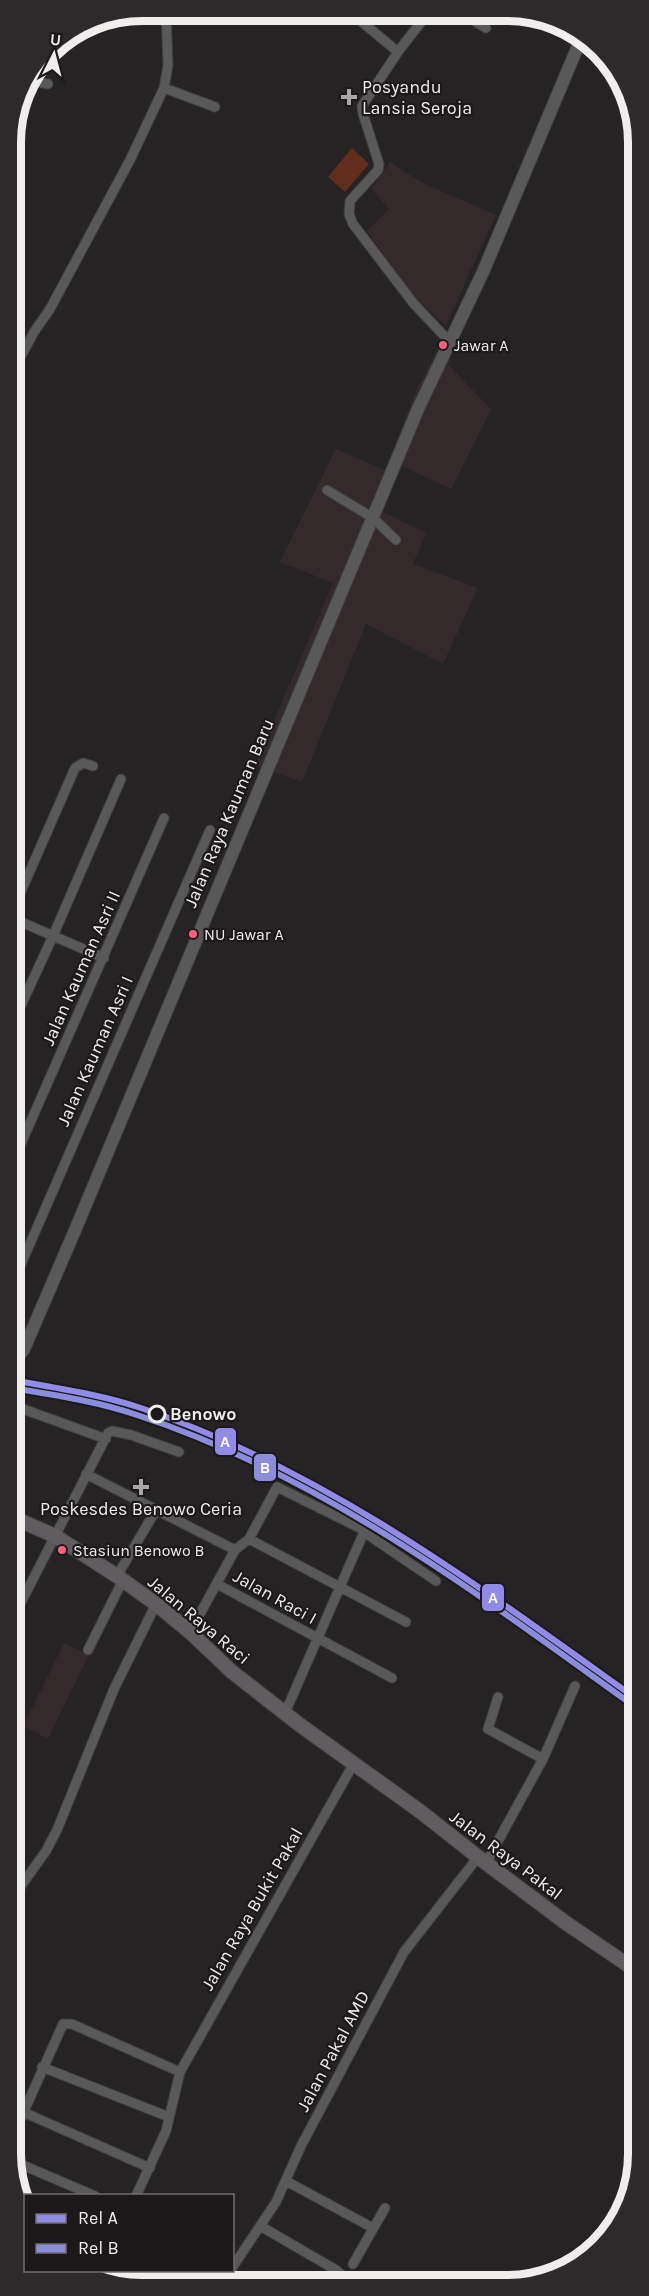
<svg xmlns="http://www.w3.org/2000/svg" width="649" height="2296" font-family="Karla,sans-serif">
  <style>
    .built { fill: #342a2c }
    .green { fill: #622d1b }
    .lines { fill: none; stroke-linecap: round; stroke-linejoin: round }
    .minor-casing { stroke: #403e3e; stroke-width: 11 }
    .tertiary-casing { stroke: #403e3e; stroke-width: 14 }
    .secondary-casing { stroke: #403e3e; stroke-width: 16 }
    .minor { stroke: #5a5959; stroke-width: 9 }
    .tertiary { stroke: #5a5959; stroke-width: 12 }
    .secondary { stroke: #615c5f; stroke-width: 14 }
    .rail-1-casing { stroke: #1d191a; stroke-width: 10 }
    .rail-2-casing { stroke: #1d191a; stroke-width: 10 }
    .rail-1 { stroke: #908ae8; stroke-width: 6 }
    .rail-2 { stroke: #8a8ddb; stroke-width: 6 }
    .poi-dot { fill: #a9a6a7; stroke: #1d191a; stroke-width: 2 }
    .bus-dot { fill: #f8607d; stroke: #1d191a; stroke-width: 2 }
    .stop-dot { fill: #1d191a; stroke: #f0eded; stroke-width: 3 }
    .labels { text-anchor: middle; stroke-width: 4.5; stroke-linejoin: round; paint-order: stroke }
    .bus-label { font-size: 16px; fill: #f0eded; stroke: #1d191a; text-anchor: start }
    .poi-label { font-size: 18px; fill: #f0eded; stroke: #1d191a; text-anchor: start }
    .street-label { font-size: 18px; fill: #f0eded; stroke: #1d191a }
    .stop-label { font-size: 18px; font-weight: bold; fill: #f0eded; stroke: #1d191a; text-anchor: start }
    .rim { fill: none; stroke: #f0eded; stroke-width: 8 }
    .line-badge { stroke: #1d191a; stroke-width: 2 }
    .badge-label { font-size: 16px; text-anchor: middle; font-weight: bold; fill: #fff }
  </style>
  <rect width="100%" height="100%" fill="#262324"/>
  <path class="built" d="M 390,162 L 423,183 L 496,215 L 446,326 L 410,292 L 367,231 L 389,209 L 371,189 Z
    M 436,352 L 491,409 L 451,489 L 400,465 L 383,512 L 426,533 L 413,564 L 478,588 L 443,664 L 366,624 L 302,782 L 255,765 L 333,583 L 280,562 L 336,449 L 385,470 L 417,388 Z
    M 64,1643 L 89,1655 L 48,1739 L 23,1726 Z"/>
  <path class="green" d="M 352,148 L 369,164 L 345,192 L 328,177 Z
    M 128,2271 L 128,2270 L 217,2271 L 210,2283 L 122,2283 Z"/>
  <g class="lines">
    <defs>
      <path id="minor" d="M 227,11 L 248,18
        M 350,12 L 398,52
        M 429,12 L 400,49 L 362,106 L 363,114 L 379,164 L 378,170 L 350,201 L 349,214 L 353,224 L 414,304 L 450,342
        M 461,13 L 486,28
        M 29,80 L 48,84
        M 164,88 L 215,107
        M 11,277 L 12,276
        M 11,375 L 34,332 L 50,309 L 130,160 L 164,88 L 168,65 L 166,11
        M 327,490 L 373,518 L 396,540
        M 12,912 L 75,768 L 83,763 L 93,766
        M 12,918 L 104,958
        M 12,1025 L 53,936 L 121,779
        M 12,1164 L 164,818
        M 12,1285 L 210,830
        M 12,1405 L 106,1439
        M 86,1474 L 235,1550
        M 364,1532 L 436,1581
        M 249,1539 L 406,1622
        M 117,1576 L 156,1510
        M 217,1584 L 392,1678
        M 12,1620 L 108,1433 L 112,1431 L 131,1435 L 179,1452
        M 190,1632 L 235,1550 L 249,1539 L 277,1487 L 362,1529 L 364,1532 L 285,1713
        M 88,1650 L 123,1580
        M 543,1759 L 575,1686
        M 486,1863 L 543,1759 L 488,1729 L 498,1697
        M 13,1897 L 46,1851 L 57,1830 L 114,1689 L 156,1604
        M 42,2067 L 169,2117
        M 23,2112 L 150,2168
        M 13,2136 L 63,2024 L 72,2024 L 180,2072
        M 13,2161 L 95,2196
        M 286,2181 L 373,2228
        M 136,2196 L 166,2131 L 180,2072 L 354,1763
        M 262,2227 L 336,2270 L 351,2283
        M 353,2264 L 385,2208
        M 232,2268 L 276,2202 L 301,2146 L 404,1952 L 478,1857
        M 97,2273 L 98,2270
        M 222,2283 L 231,2270"/>
      <path id="tertiary" d="M 12,1364 L 24,1349 L 76,1228 L 418,409 L 483,272 L 581,39"/>
      <path id="secondary" d="M 12,1517 L 55,1536 L 117,1576 L 156,1604 L 190,1632 L 231,1671 L 300,1725 L 421,1812 L 478,1857 L 566,1923 L 638,1972"/>
    </defs>
    <use href="#minor" class="minor-casing"/>
    <use href="#tertiary" class="tertiary-casing"/>
    <use href="#secondary" class="secondary-casing"/>
    <use href="#minor" class="minor"/>
    <use href="#tertiary" class="tertiary"/>
    <use href="#secondary" class="secondary"/>
    <defs>
      <path id="rail-1" d="M 12,1380 C 55,1388 99,1394 141,1408 C 325,1470 481,1588 638,1700"/>
      <path id="rail-2" d="M 12,1388 C 54,1395 96,1401 137,1415 C 321,1475 478,1594 634,1706"/>
    </defs>
    <use href="#rail-1" class="rail-1-casing"/>
    <use href="#rail-2" class="rail-2-casing"/>
    <use href="#rail-1" class="rail-1"/>
    <use href="#rail-2" class="rail-2"/>
  </g>
  <g class="poi-dot">
    <path d="M346 88h6v6h6v6h-6v6h-6v-6h-6v-6h6z"/>
    <path d="M138 1478h6v6h6v6h-6v6h-6v-6h-6v-6h6z"/>
  </g>
  <g class="bus-dot">
    <circle cx="443" cy="345" r="5"/>
    <circle cx="193" cy="934" r="5"/>
    <circle cx="62" cy="1550" r="5"/>
  </g>
  <circle class="stop-dot" cx="157" cy="1414" r="8"/>
  <g class="labels">
    <g class="bus-label">
      <text x="454" y="351">Jawar A</text>
      <text x="204" y="940">NU Jawar A</text>
      <text x="73" y="1556">Stasiun Benowo B</text>
    </g>
    <g class="poi-label">
      <text x="362" y="93">Posyandu<tspan x="362" dy="21">Lansia Seroja</tspan></text>
      <text x="141" y="1515" text-anchor="middle">Poskesdes Benowo Ceria</text>
    </g>
    <g class="street-label">
      <text transform="translate(229 813) rotate(-67)" y="6">Jalan Raya Kauman Baru</text>
      <text transform="translate(81 968) rotate(-66)" y="6">Jalan Kauman Asri II</text>
      <text transform="translate(95 1051) rotate(-66)" y="6">Jalan Kauman Asri I</text>
      <text transform="translate(275 1597) rotate(29)" y="6">Jalan Raci I</text>
      <text transform="translate(199 1620) rotate(40)" y="6">Jalan Raya Raci</text>
      <text transform="translate(506 1855) rotate(37)" y="6">Jalan Raya Pakal</text>
      <text transform="translate(252 1909) rotate(-60)" y="6">Jalan Raya Bukit Pakal</text>
      <text transform="translate(333 2051) rotate(-62)" y="6">Jalan Pakal AMD</text>
    </g>
    <g class="stop-label">
      <text x="170" y="1420">Benowo</text>
    </g>
  </g>
  <path d="M0 0H649V2296H0ZM142 21H507A121 121 0 0 1 628 142V2154A121 121 0 0 1 507 2275H142A121 121 0 0 1 21 2154V142A121 121 0 0 1 142 21Z" fill="#2e2a2b" fill-rule="evenodd"/>
  <path class="rim" d="M142 21H507A121 121 0 0 1 628 142V2154A121 121 0 0 1 507 2275H142A121 121 0 0 1 21 2154V142A121 121 0 0 1 142 21Z"/>
  <g class="line-badge">
    <rect x="214" y="1427" width="23" height="29" rx="6" fill="#908ae8"/>
    <rect x="253" y="1453" width="24" height="29" rx="6" fill="#8a8ddb"/>
    <rect x="481" y="1583" width="24" height="29" rx="6" fill="#908ae8"/>
  </g>
  <g class="badge-label">
    <text x="225" y="1447">A</text>
    <text x="265" y="1473">B</text>
    <text x="493" y="1603">A</text>
  </g>
  <rect x="24" y="2194" width="210" height="78" fill="#1d191a" stroke="#716e6e" stroke-width="1.5"/>
  <rect x="36" y="2214" width="30" height="9" fill="#908ae8" stroke="#716e6e" stroke-width="1.5"/>
  <text x="78" y="2224" font-size="18" fill="#f0eded">Rel A</text>
  <rect x="36" y="2244" width="30" height="9" fill="#8a8ddb" stroke="#716e6e" stroke-width="1.5"/>
  <text x="78" y="2254" font-size="18" fill="#f0eded">Rel B</text>
  <g transform="translate(54 54) rotate(6)" stroke="#1d191a" stroke-width="4.5" paint-order="stroke">
  <path d="M0-4.5L10 22L0 15L-10 22Z" fill="#f0eded"/>
  <text y="-9" font-size="16" font-weight="bold" text-anchor="middle" fill="#f0eded">U</text>
  </g>
</svg>
